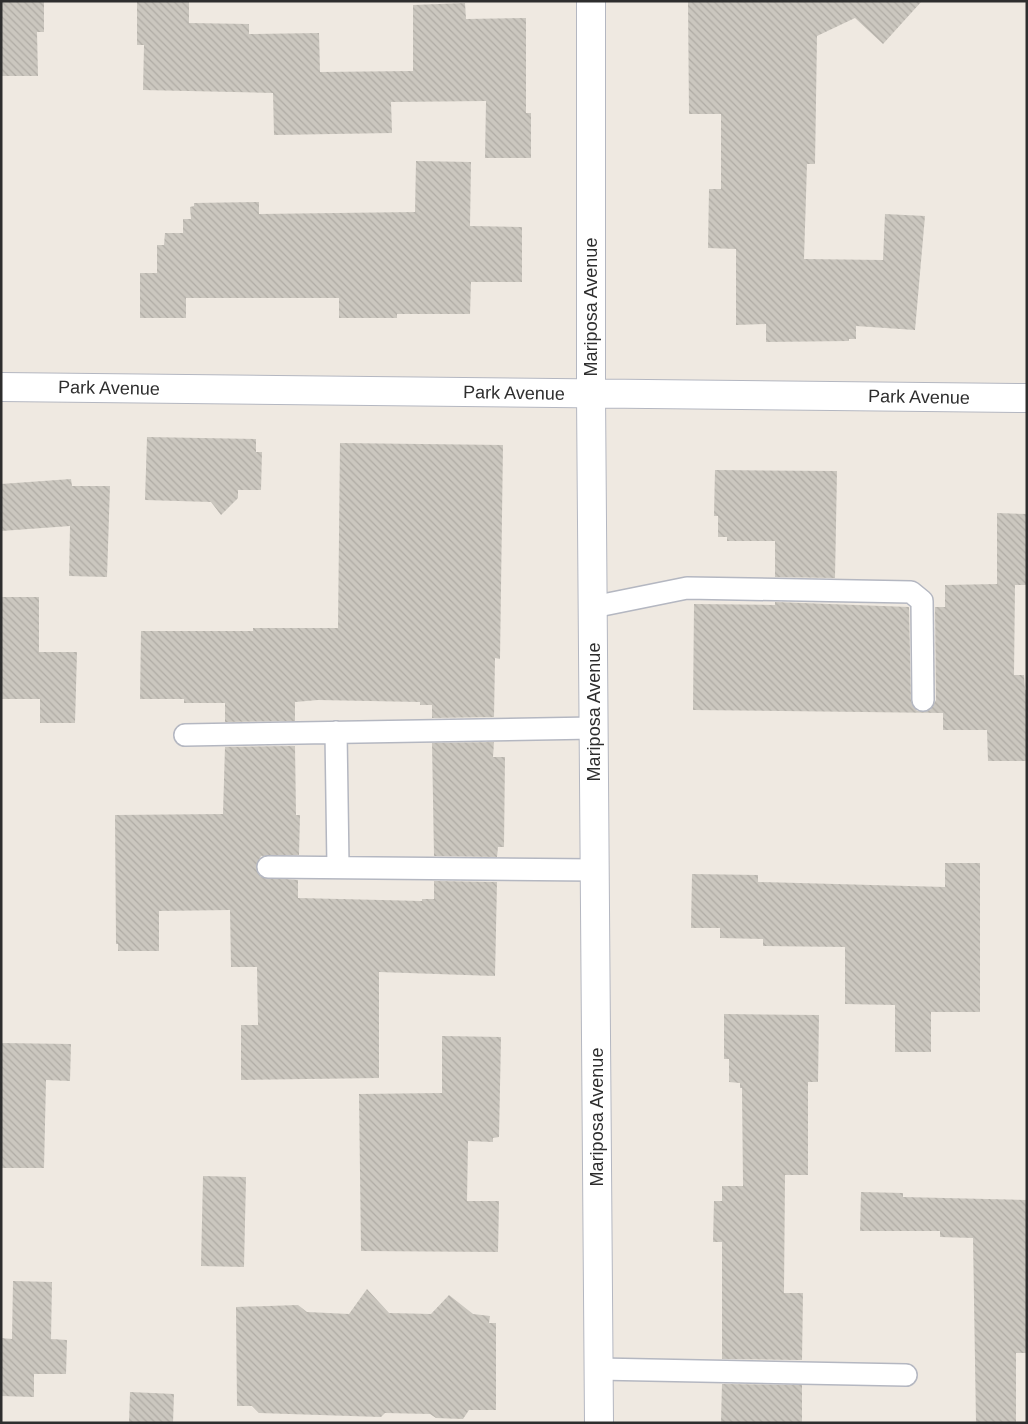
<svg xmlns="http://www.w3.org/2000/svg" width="1028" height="1424" font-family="Arial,sans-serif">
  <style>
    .building { fill: url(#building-back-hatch) }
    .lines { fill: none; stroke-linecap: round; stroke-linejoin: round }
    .service-casing { stroke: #b4b7c1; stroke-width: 24 }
    .minor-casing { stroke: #b4b7c1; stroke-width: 30 }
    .service { stroke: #fff; stroke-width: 21 }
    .minor { stroke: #fff; stroke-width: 28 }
    .labels { text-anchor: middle; stroke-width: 4.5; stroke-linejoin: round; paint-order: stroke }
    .street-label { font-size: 18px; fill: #2e2e2e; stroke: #fff }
  </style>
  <defs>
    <pattern id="building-back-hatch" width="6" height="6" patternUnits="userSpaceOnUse" patternTransform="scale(1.25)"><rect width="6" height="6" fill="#cbc7bf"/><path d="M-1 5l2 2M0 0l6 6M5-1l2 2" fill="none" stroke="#afaba4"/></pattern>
  </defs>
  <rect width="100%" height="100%" fill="#efe9e1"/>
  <path class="building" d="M 1,1 L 44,1 L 44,32 L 37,32 L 38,76 L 1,76 Z
    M 137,1 L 189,1 L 189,23 L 249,24 L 249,34 L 319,33 L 320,72 L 413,71 L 413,5 L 465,3 L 466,19 L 526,18 L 526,113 L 531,113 L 531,158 L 485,158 L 486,101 L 391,102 L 392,133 L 274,135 L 273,93 L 143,90 L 144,45 L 137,45 Z
    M 688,1 L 922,1 L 883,44 L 855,18 L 817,36 L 815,164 L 807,164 L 804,259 L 883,260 L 885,214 L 925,216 L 915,330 L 856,326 L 856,339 L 849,339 L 849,341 L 766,342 L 766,324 L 736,325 L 736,249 L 708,248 L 709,189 L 721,189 L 721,114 L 689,114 Z
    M 416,161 L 471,162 L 470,226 L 522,227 L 522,282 L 471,282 L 470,314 L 397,314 L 397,318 L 339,318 L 339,298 L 186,298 L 186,318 L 140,318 L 140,273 L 157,273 L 157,245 L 164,245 L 165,233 L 183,233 L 183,219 L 191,219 L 190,207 L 194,206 L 194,203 L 259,202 L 259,214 L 415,212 Z
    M 147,437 L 256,439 L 256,452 L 262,452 L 261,490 L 238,490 L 238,498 L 221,515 L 211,502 L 145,500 Z
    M 340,443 L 503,445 L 500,659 L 495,658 L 494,717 L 432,718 L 432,705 L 420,705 L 420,702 L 318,700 L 295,702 L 295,721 L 225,722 L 225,703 L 184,703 L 184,699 L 140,699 L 141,631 L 253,631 L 253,628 L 338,628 Z
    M 715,470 L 837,471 L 835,578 L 775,577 L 775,541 L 727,541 L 727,537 L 718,537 L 718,516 L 714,516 Z
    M 71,479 L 72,486 L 110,486 L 107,577 L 69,576 L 70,526 L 1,531 L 1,484 Z
    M 997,513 L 1027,514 L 1027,585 L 1015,585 L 1014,675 L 1024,675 L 1025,690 L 1027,690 L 1027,761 L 988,761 L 987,730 L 943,730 L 943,713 L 693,710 L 694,604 L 775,605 L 775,602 L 909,607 L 911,701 L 917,711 L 930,710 L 936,700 L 935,607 L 945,607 L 945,585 L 997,584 Z
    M 1,597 L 39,597 L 39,652 L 77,652 L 75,723 L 40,723 L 40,699 L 1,699 Z
    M 494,742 L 493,757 L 505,757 L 504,847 L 498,847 L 497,857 L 434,856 L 432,743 Z
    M 295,746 L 296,815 L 300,815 L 299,855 L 261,856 L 256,867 L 261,877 L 298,880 L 298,898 L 422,901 L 422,899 L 434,899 L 434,881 L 497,882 L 495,976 L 379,972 L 379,1078 L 241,1080 L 241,1025 L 258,1025 L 257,967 L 231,967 L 230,910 L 159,911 L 159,951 L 118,951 L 118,944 L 116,944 L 115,815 L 223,814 L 225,747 Z
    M 945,863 L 980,863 L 980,1012 L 931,1012 L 931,1052 L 895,1052 L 895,1005 L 845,1004 L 845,947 L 763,946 L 763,939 L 720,938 L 720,928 L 691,928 L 692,874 L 758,875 L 758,882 L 945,887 Z
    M 724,1014 L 819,1015 L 818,1082 L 808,1082 L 808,1175 L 785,1175 L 784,1293 L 803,1293 L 802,1360 L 722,1359 L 722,1242 L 713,1242 L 714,1201 L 722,1201 L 722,1186 L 743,1186 L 742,1088 L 740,1088 L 740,1083 L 729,1082 L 729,1059 L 724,1059 Z
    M 442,1036 L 501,1037 L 499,1137 L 493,1138 L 493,1142 L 468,1141 L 467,1201 L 499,1201 L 498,1252 L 361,1251 L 359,1094 L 442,1093 Z
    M 1,1043 L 71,1044 L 70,1081 L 46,1080 L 44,1168 L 1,1168 Z
    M 203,1176 L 246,1177 L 244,1267 L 201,1266 Z
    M 861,1192 L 903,1193 L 903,1197 L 1027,1200 L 1027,1353 L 1016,1353 L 1016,1423 L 976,1423 L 973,1238 L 940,1237 L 940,1231 L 860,1231 Z
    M 13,1281 L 52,1282 L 51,1339 L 67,1340 L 66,1374 L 34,1374 L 34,1397 L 1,1396 L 1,1338 L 12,1339 Z
    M 367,1289 L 389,1313 L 431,1314 L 449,1295 L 473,1314 L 490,1316 L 489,1323 L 496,1323 L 496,1410 L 469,1410 L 463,1419 L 436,1418 L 430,1414 L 385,1413 L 381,1417 L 259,1413 L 252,1406 L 237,1406 L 236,1307 L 298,1305 L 307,1312 L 349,1314 Z
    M 722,1384 L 802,1385 L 802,1423 L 721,1423 Z
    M 130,1392 L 174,1394 L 173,1423 L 129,1423 Z"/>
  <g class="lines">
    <defs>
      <path id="service" d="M 593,607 L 687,588 L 911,592 L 922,601 L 923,700
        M 336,732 L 338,866
        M 185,735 L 594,728
        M 268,867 L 595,870
        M 598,1369 L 906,1375"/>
      <path id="minor" d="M 591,1 L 591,394 L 599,1423
        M 1,387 L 1027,398"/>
    </defs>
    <use href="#service" class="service-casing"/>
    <use href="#minor" class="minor-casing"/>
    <use href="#service" class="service"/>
    <use href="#minor" class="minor"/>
  </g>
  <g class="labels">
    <g class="street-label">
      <text transform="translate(591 307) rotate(-90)" y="6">Mariposa Avenue</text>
      <text transform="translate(109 388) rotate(1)" y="6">Park Avenue</text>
      <text transform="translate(514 393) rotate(1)" y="6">Park Avenue</text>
      <text transform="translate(919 397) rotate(1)" y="6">Park Avenue</text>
      <text transform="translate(594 712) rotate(-90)" y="6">Mariposa Avenue</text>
      <text transform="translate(597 1117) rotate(-90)" y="6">Mariposa Avenue</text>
    </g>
  </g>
  <rect width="1028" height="1424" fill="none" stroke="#2e2e2e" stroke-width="5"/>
</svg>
